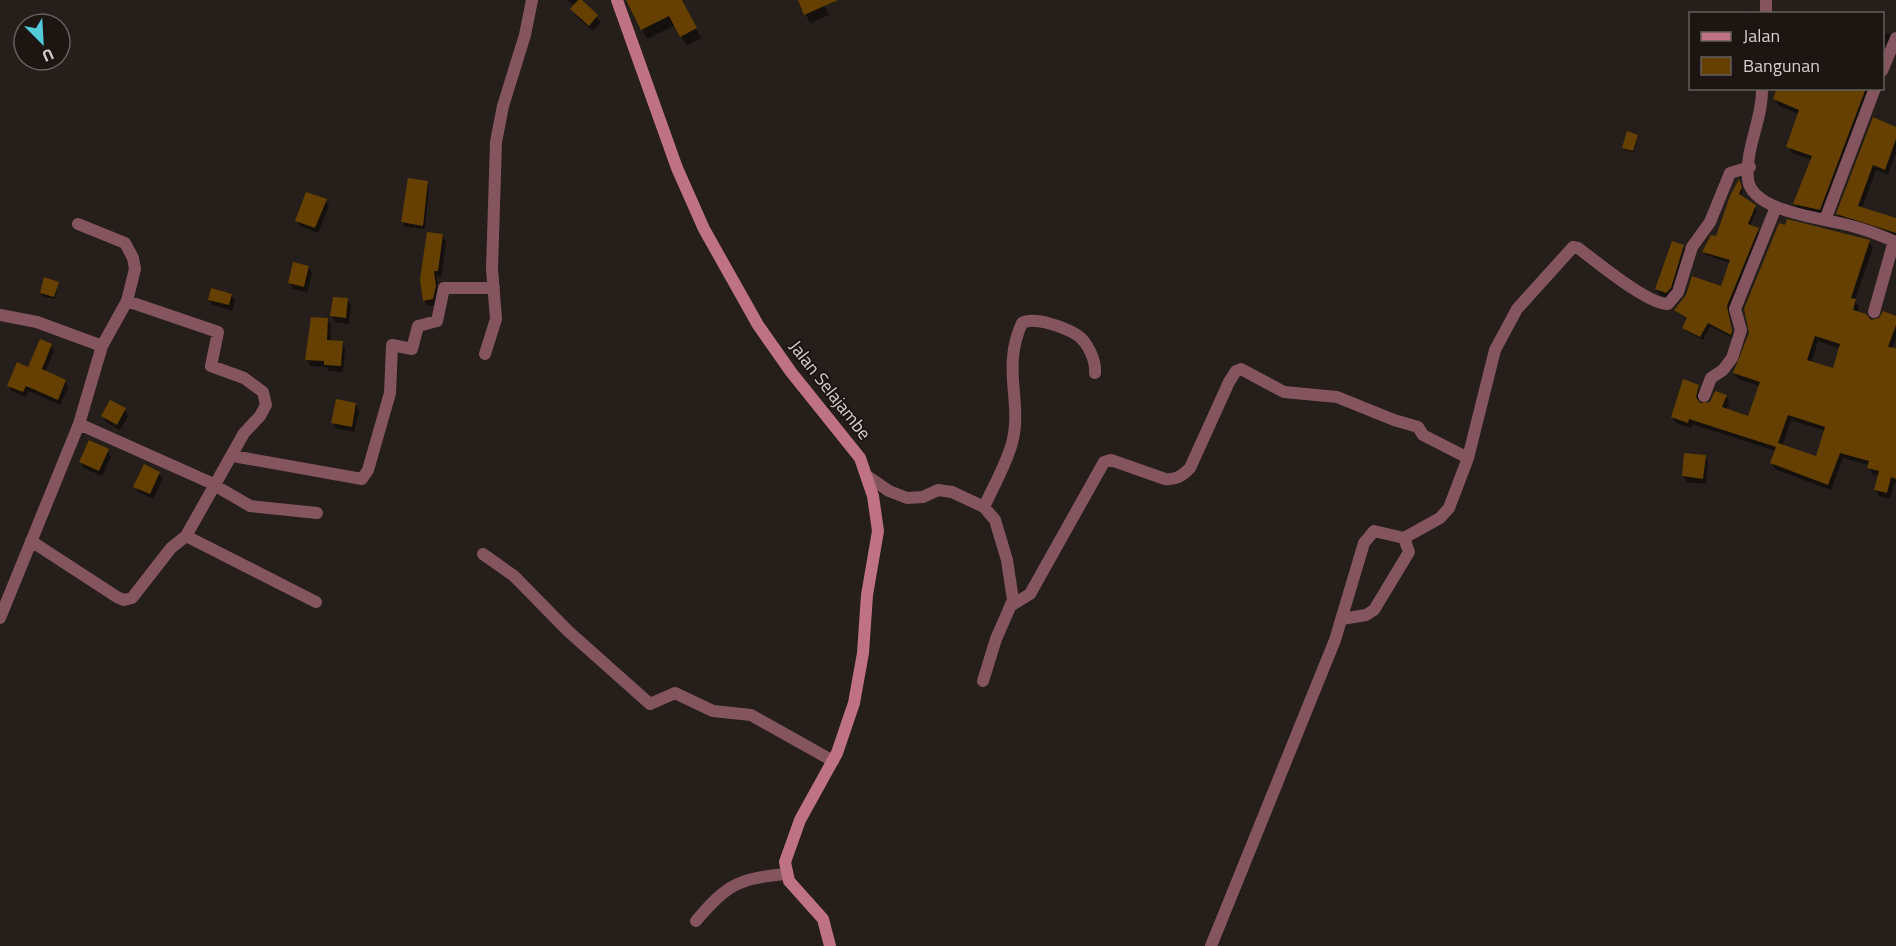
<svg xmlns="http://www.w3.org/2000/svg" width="1896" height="946" font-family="'Titillium Web',sans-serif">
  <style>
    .shadow { fill: #0007; fill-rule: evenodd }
    .building { fill: #654000; fill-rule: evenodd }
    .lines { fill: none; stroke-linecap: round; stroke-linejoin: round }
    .street { stroke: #85555f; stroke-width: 12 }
    .secondary { stroke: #bf7283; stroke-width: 12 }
    .labels { text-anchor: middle; stroke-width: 4.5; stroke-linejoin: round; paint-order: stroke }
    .street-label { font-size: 18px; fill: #d5d0ce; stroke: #1c1512 }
  </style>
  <rect width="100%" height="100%" fill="#251e1b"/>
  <path class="shadow" d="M 567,0 L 580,0 L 601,22 L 593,31 L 575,15 L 572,9 L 575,5 Z
    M 629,0 L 680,0 L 701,38 L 687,46 L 675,25 L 647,39 Z
    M 799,0 L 822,0 L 829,15 L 810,23 Z
    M 1745,10 L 1754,14 L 1743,14 Z
    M 1882,32 L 1889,34 L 1893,41 L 1882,64 Z
    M 1779,88 L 1875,88 L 1824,217 L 1799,211 L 1795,204 L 1812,160 L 1792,153 L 1788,146 L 1799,114 L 1779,106 L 1775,99 Z
    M 1896,128 L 1896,153 L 1888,175 L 1876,170 L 1862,208 L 1896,220 L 1896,237 L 1841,219 L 1838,214 Z
    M 1637,136 L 1634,153 L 1625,150 L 1623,147 Z
    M 427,183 L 429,187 L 425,229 L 405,227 L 403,222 Z
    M 1740,184 L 1743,192 L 1741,197 L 1757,210 L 1750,226 L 1760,233 L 1729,311 L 1733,338 L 1710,326 L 1703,340 L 1686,331 L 1684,327 L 1688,320 L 1675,310 L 1721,288 L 1731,263 L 1706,255 L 1703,252 L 1717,238 Z
    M 325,200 L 329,206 L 318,233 L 300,226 L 296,220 Z
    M 442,236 L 446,242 L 441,277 L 436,276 L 439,293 L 436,305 L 428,306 L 424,300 Z
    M 1869,242 L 1873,248 L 1855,300 L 1859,307 L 1857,312 L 1871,321 L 1896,318 L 1896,339 L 1888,359 L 1896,361 L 1896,483 L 1894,483 L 1890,499 L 1879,496 L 1875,490 L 1879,476 L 1872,474 L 1869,465 L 1843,458 L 1831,490 L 1775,469 L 1772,463 L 1776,451 L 1692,424 L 1691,428 L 1676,423 L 1673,417 L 1698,386 L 1702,392 L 1698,403 L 1711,403 L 1726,396 L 1729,402 L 1726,410 L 1749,418 L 1760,386 L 1738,379 L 1734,373 ZM 1818,341 L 1841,349 L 1833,370 L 1811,363 ZM 1791,420 L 1826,431 L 1817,458 L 1782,446 Z
    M 1683,246 L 1686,252 L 1670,298 L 1660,295 L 1656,289 Z
    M 308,267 L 312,273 L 307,292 L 293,289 L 290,283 Z
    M 58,283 L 55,299 L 43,296 L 41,293 Z
    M 231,295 L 235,301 L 232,311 L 213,305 L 209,300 Z
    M 347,300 L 351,306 L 349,324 L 335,322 L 332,316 Z
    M 327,319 L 331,325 L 330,342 L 342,343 L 345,348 L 343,372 L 329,371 L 326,367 L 310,366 L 307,360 Z
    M 51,345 L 54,351 L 45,372 L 65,381 L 68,387 L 60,405 L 29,391 L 26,397 L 12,391 L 9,385 Z
    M 356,405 L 359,411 L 354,432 L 336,428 L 333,422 Z
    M 125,410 L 128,416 L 120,430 L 106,422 L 103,416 Z
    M 108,451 L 111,457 L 102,476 L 84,468 L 81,462 Z
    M 1705,457 L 1708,463 L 1706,484 L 1687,482 L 1683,476 Z
    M 159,473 L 163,479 L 153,499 L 139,492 L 135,486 Z"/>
  <path class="building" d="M 578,0 L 582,0 L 598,15 L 589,26 L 570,9 Z
    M 626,0 L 682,0 L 697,28 L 680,37 L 669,16 L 641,30 Z
    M 798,0 L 838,0 L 804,15 Z
    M 1777,88 L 1866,88 L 1820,210 L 1793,204 L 1812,156 L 1786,147 L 1799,110 L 1773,99 Z
    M 1873,117 L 1896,127 L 1896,139 L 1885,170 L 1873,165 L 1858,206 L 1896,218 L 1896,233 L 1836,214 Z
    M 1627,131 L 1638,135 L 1633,151 L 1622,148 Z
    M 408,178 L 428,181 L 423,226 L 401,222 Z
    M 1739,179 L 1742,187 L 1739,194 L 1756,205 L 1748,224 L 1759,228 L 1727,306 L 1732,330 L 1731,335 L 1708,323 L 1700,337 L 1682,328 L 1687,318 L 1674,310 L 1686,295 L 1692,276 L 1721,286 L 1730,260 L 1702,252 L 1711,235 L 1716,236 L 1730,196 Z
    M 306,192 L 327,199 L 315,228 L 295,221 Z
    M 1787,219 L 1870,240 L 1851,298 L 1856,299 L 1853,310 L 1866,314 L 1871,320 L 1879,318 L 1883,311 L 1896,316 L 1896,325 L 1888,347 L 1896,348 L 1896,479 L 1891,477 L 1887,493 L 1874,490 L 1879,471 L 1867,468 L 1869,461 L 1840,453 L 1828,485 L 1770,463 L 1776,447 L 1689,419 L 1688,423 L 1671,417 L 1683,379 L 1699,385 L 1696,397 L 1700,403 L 1710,402 L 1715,391 L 1727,395 L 1722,407 L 1748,416 L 1760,382 L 1733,373 L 1749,333 L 1744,309 L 1779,223 L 1785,225 ZM 1815,336 L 1840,344 L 1833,368 L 1807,360 ZM 1788,415 L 1825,427 L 1816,456 L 1778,443 Z
    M 427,232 L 443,234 L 438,271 L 434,271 L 436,286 L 433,299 L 423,301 L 420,279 Z
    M 1672,241 L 1684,245 L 1671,288 L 1666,293 L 1655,289 Z
    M 293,262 L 309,266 L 304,287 L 288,283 Z
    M 44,277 L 59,282 L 54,297 L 40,293 Z
    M 211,288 L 232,294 L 229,305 L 208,300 Z
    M 333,297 L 348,298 L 346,318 L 330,316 Z
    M 311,317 L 328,318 L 327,340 L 343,341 L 341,366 L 324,365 L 324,361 L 305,360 Z
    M 40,339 L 52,344 L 42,369 L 66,380 L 58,400 L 26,386 L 23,392 L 7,386 L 17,362 L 28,367 Z
    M 336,399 L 356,403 L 352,427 L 331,423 Z
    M 110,400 L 126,408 L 117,425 L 101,416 Z
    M 89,440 L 109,449 L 99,471 L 79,462 Z
    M 1684,453 L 1706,455 L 1703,479 L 1682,476 Z
    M 144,464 L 160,472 L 150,494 L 133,487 Z"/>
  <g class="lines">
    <path class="street" d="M 1766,14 L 1766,0
      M 1882,71 L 1896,38
      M 1762,88 C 1763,119 1745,148 1748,179 C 1751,212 1824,218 1848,225 C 1864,229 1880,235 1896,242
      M 1825,220 L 1875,88
      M 1874,312 L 1894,241
      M 0,315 L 37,322 L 102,346
      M 485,354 L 496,319 L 492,269 L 496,142 L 503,106 L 525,35 L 532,0
      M 1704,396 L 1711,378 L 1723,370 L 1732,358 L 1741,330 L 1735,309 L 1776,207
      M 79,424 L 209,482 L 250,506 L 317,513
      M 233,456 L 362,479 L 368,470 L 390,393 L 392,345 L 412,349 L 418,326 L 437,321 L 444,288 L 494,288
      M 867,476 L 889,491 L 907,498 L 923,497 L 938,490 L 952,492 L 984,507 L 995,520 L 1007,560 L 1013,600 L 996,639 L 983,681
      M 984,507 C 993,487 1006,465 1012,443 C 1023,402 1001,369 1022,323 C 1035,316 1066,328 1077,335 C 1088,342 1096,361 1095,373
      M 186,536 L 316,602
      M 31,541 L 117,597 L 124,600 L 132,598 L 171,548 L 186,536 L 244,433 L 260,416 L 266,405 L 263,392 L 244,378 L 211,366 L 218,332 L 127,301
      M 483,554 L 514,576 L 568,631 L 650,704 L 675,693 L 713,711 L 751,715 L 833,761
      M 1012,605 L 1030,594 L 1104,462 L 1111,460 L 1165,479 C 1176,480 1182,476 1190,468 L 1229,382 L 1236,371 L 1241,369 L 1284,392 L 1337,397 L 1394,420 L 1418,427 L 1423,435 L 1468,458
      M 0,618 L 79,424 L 102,346 L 127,301 L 135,269 L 133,258 L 125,243 L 78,224
      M 1342,619 L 1366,615 L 1374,610 L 1409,552 L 1404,538
      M 696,921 C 727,884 738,879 785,874
      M 1211,946 L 1335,640 L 1364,543 L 1374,531 L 1404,538 L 1440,518 L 1449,508 L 1468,458 L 1495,350 L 1517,309 L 1573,247 L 1578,248 C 1596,261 1648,305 1668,304 L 1678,292 L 1692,247 L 1710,222 L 1730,173 L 1750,167"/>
    <path class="secondary" d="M 617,0 L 677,168 L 704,229 L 758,325 L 791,372 L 860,458 L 873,496 L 878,531 L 867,595 L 863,653 L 854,703 L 837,753 L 800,820 L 785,862 L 789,881 L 823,919 L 830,946"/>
  </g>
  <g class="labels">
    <g class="street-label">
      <text transform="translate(830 390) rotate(52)" y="6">Jalan Selajambe</text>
    </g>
  </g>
  <rect x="1689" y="12" width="195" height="78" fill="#1c1512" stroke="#66605d" stroke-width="1.5"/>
  <rect x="1701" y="32" width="30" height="9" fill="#bf7283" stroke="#66605d" stroke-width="1.5"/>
  <text x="1743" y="42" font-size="18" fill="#d5d0ce">Jalan</text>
  <rect x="1701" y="57" width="30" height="18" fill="#654000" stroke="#66605d" stroke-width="1.5"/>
  <text x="1743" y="72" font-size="18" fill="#d5d0ce">Bangunan</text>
  <g transform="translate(42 42) rotate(156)"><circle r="28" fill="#1c1512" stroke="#66605d" stroke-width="1.5"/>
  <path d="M0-4.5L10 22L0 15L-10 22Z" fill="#52cbd9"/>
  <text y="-9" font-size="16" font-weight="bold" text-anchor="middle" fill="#d5d0ce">U</text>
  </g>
</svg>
